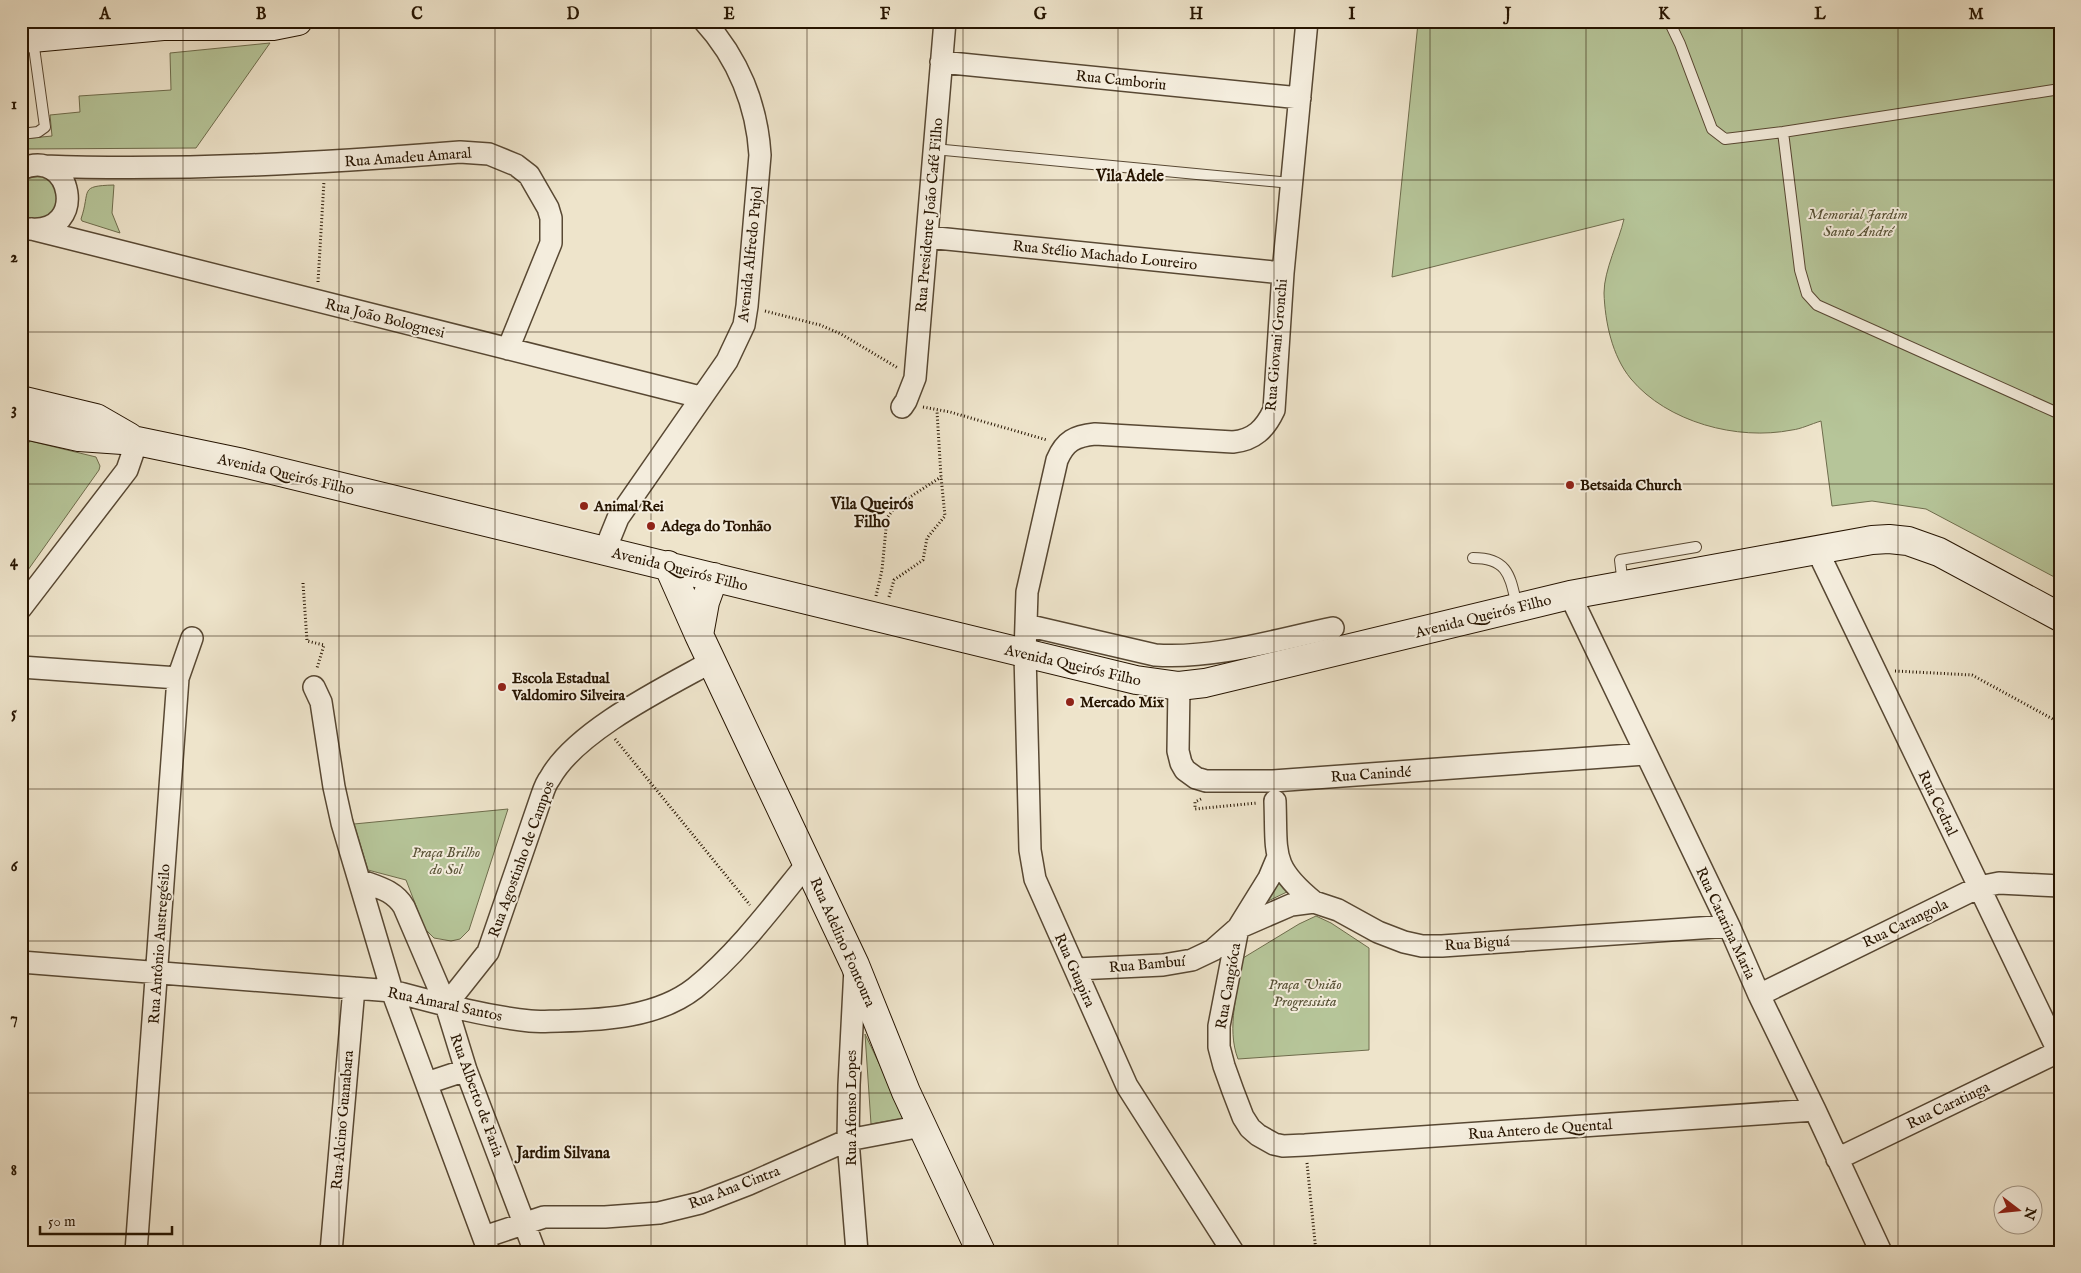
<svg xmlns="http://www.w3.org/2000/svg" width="2081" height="1273" font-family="'IM FELL English',serif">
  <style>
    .green { fill: #b6c599; stroke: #6e6c4c }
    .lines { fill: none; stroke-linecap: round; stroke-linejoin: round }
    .lane-casing { stroke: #584833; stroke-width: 12 }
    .street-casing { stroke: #584833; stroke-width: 24 }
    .secondary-casing { stroke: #261400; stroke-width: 30 }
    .path { stroke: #261400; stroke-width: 3; stroke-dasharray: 1 2.5; stroke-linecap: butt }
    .lane { stroke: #f4eddd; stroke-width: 10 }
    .street { stroke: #f4eddd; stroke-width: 21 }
    .secondary { stroke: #f4eddd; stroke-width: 28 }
    .grid { fill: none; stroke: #261400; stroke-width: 1; stroke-opacity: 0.55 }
    .poi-dot { fill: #8f2418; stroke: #f4eddd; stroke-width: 2 }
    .labels { text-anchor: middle; stroke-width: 4; stroke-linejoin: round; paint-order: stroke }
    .street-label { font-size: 15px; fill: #261400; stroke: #f4eddd }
    .park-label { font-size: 15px; font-style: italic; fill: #585236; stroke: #f4eddd }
    .poi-label { font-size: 15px; font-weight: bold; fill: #261400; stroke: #f4eddd; text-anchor: start }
    .neighbourhood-label { font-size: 16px; font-weight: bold; fill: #261400; stroke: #f4eddd }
    .neatline { fill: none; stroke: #261400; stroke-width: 2 }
    .grid-label { font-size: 16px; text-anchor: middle; font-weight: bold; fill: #261400 }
  </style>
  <rect width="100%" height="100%" fill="#eee4cb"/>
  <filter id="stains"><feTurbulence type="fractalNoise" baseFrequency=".004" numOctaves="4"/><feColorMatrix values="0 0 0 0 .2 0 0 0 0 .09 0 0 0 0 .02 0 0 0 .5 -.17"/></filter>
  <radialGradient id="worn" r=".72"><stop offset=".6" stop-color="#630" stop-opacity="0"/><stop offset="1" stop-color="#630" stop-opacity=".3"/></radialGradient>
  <path class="green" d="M 1395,21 L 2060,21 L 2060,580 L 1926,509 L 1872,501 L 1832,506 L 1821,421 C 1811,424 1801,429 1792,430 C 1737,441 1667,422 1631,379 C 1612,356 1605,322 1604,293 C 1604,270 1619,241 1624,219 L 1392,277 L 1418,23 Z
    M 270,43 L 196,148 L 21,149 L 21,139 L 52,136 L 50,115 L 80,112 L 79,96 L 171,90 L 170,53 Z
    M 30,174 L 52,178 L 61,199 L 50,218 L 27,220 L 21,217 L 21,178 Z
    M 114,185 L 112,213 L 120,233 L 82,221 L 81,219 C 91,190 78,186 114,185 Z
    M 30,441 L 96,457 L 100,466 L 99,470 L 23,577 L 21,576 L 21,453 Z
    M 508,809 L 469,930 L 460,939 L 451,941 L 434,938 L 425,929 L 406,880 L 368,870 L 354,824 Z
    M 1279,873 L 1291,890 L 1264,903 Z
    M 1316,916 L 1331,923 L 1369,948 L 1369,1050 L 1238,1059 C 1226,1028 1238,990 1243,958 L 1299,924 Z
    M 865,1034 L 905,1118 L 871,1124 Z"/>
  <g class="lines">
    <defs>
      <path id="lane" d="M 1669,21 L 1680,44 L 1712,129 L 1725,139 L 1783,132 L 2060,89
        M 1783,132 L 1800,270 L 1807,294 L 1817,305 L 2060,414
        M 21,134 L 38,132 L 45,127 L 33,40
        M 934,149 L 1291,183
        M 1473,558 C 1509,558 1510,577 1517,606
        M 1623,585 L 1620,560 L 1696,547"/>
      <path id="street" d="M 941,62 L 1300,98
        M 44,166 C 182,171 322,163 460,152 L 489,154 L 516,165 L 529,175 L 548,208 L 551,218 L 551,243 L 508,349
        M 21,169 C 73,146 88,234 30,229
        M 32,229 L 700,397
        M 927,237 L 1283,273
        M 902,407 L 906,401 L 915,378 L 945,21
        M 605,550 L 618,518 L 727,361 L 744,325 L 747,306 L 760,155 C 757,105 738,58 704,21
        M 1817,550 L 2060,1055
        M 1570,595 L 1729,926 L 1759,995 L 1815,1110 L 1881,1252
        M 21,608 L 127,470 L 137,441
        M 1026,625 L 1155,655 C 1215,659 1275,640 1333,628
        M 21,667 L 178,678
        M 1179,686 L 1178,751 L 1181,763 L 1185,770 L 1196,778 L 1206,781 L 1273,781 L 1645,754
        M 314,687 L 321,702 L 334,787 L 342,823 L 392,991 L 489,1252
        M 1275,801 C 1277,855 1270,866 1314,902
        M 1277,859 L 1269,878 L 1238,928 L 1219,1026 L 1219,1047 L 1224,1066 L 1233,1091 L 1243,1117 L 1250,1128 L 1258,1135 L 1274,1144 L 1283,1146 L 1305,1145 L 1815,1110
        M 359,880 C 377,887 394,890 404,907 L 446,1005 L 466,1070 L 535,1252
        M 21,962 L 392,991 C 437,1003 483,1016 530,1021 C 540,1022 550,1021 560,1021 C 605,1020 658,1017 695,988 C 738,953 772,907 807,864
        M 855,968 L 849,1085 L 848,1140 L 857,1252
        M 1076,969 L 1163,965 L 1192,960 L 1213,950 L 1238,928 L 1291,905 L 1314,902 L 1338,910 L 1378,932 L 1404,942 L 1422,946 L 1442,946 L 1729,926
        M 1759,995 L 1979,887 L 1999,883 L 2060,886
        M 446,1005 L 488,952 L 542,795 C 544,789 546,783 550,778 C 576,731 664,688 711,662
        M 427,1083 L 466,1070
        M 1837,1159 L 2060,1051
        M 484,1237 L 544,1217 L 605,1217 L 659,1213 L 700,1203 L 749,1184 L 848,1140 L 922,1126
        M 136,1252 L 178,678 L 192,638
        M 331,1252 L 354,988
        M 1233,1252 L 1127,1086 L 1035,879 L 1030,850 L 1025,654 L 1027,592 L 1057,460 C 1065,441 1075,436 1095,434 L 1233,442 C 1254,440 1265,429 1274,410 L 1283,273 L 1307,21"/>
      <path id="secondary" d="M 21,39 L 163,26 L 273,26 L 298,21
        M 21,400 L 96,418 L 129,437
        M 21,424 L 79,437 L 137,441 L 243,463 L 1136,680 L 1179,686 L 1205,683 L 1570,595 L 1872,540 L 1889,539 L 1908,541 L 1939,552 L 2060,617
        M 668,565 L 699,635 L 855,965 L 906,1092 L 981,1252
        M 699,635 L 705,602 L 714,577"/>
    </defs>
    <use href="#lane" class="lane-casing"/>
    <use href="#street" class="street-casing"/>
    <use href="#secondary" class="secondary-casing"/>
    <path class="path" d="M 318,282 L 324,181
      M 765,311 L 820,325 L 841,334 L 898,368
      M 923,407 L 950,412 L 1047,440
      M 303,583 L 307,641 L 324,645 L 317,668
      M 876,596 L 882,570 L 887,518 L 896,506 L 941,477
      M 889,597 L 894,580 L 923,560 L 927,538 L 945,516 L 941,477 L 937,411
      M 1895,671 L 1972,675 L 2060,723
      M 615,739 L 750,905
      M 1201,799 L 1195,802 L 1195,809 L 1257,803
      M 1307,1163 L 1316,1252"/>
    <use href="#lane" class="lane"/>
    <use href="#street" class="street"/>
    <use href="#secondary" class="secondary"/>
  </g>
  <path class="grid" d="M 183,21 L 183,1252M 339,21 L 339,1252M 495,21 L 495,1252M 651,21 L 651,1252M 807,21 L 807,1252M 963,21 L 963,1252M 1118,21 L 1118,1252M 1274,21 L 1274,1252M 1430,21 L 1430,1252M 1586,21 L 1586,1252M 1742,21 L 1742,1252M 1898,21 L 1898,1252M 21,180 L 2060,180M 21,332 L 2060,332M 21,484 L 2060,484M 21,636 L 2060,636M 21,789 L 2060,789M 21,941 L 2060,941M 21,1093 L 2060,1093"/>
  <g class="poi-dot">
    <circle cx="1570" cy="485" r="5"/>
    <circle cx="584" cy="506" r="5"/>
    <circle cx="651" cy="526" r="5"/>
    <circle cx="502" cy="687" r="5"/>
    <circle cx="1070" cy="702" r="5"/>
  </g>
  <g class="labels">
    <g class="street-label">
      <text transform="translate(1121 80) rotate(6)" y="5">Rua Camboriu</text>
      <text transform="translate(408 157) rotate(-4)" y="5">Rua Amadeu Amaral</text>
      <text transform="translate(929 215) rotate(-85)" y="5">Rua Presidente João Café Filho</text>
      <text transform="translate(750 254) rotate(-84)" y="5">Avenida Alfredo Pujol</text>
      <text transform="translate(1105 255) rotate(6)" y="5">Rua Stélio Machado Loureiro</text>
      <text transform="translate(385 318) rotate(14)" y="5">Rua João Bolognesi</text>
      <text transform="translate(1276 345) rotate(-85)" y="5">Rua Giovani Gronchi</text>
      <text transform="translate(286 474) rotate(13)" y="5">Avenida Queirós Filho</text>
      <text transform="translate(680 569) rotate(14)" y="5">Avenida Queirós Filho</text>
      <text transform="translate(1483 616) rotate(-14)" y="5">Avenida Queirós Filho</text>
      <text transform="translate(1073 665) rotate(13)" y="5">Avenida Queirós Filho</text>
      <text transform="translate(1371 774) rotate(-4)" y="5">Rua Canindé</text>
      <text transform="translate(1938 803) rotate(64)" y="5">Rua Cedral</text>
      <text transform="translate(521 859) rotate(-70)" y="5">Rua Agostinho de Campos</text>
      <text transform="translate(1726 923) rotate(65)" y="5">Rua Catarina Maria</text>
      <text transform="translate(1905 923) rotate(-26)" y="5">Rua Carangola</text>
      <text transform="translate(843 942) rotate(66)" y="5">Rua Adelino Fontoura</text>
      <text transform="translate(1477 943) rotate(-4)" y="5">Rua Biguá</text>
      <text transform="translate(159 944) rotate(-86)" y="5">Rua Antônio Austregésilo</text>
      <text transform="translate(1147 964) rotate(-5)" y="5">Rua Bambuí</text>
      <text transform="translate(1075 970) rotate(66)" y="5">Rua Guapira</text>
      <text transform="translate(1228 986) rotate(-80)" y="5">Rua Cangióca</text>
      <text transform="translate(445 1004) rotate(12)" y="5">Rua Amaral Santos</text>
      <text transform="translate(477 1095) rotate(70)" y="5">Rua Alberto de Faria</text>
      <text transform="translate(1948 1105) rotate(-26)" y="5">Rua Caratinga</text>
      <text transform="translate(851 1108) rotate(-90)" y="5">Rua Afonso Lopes</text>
      <text transform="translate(342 1120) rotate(-85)" y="5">Rua Alcino Guanabara</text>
      <text transform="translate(1540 1129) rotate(-4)" y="5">Rua Antero de Quental</text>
      <text transform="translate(734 1187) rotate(-21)" y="5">Rua Ana Cintra</text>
    </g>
    <g class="park-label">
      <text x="1858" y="219">Memorial Jardim<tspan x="1858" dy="17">Santo André</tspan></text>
      <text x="446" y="857">Praça Brilho<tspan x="446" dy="17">do Sol</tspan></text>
      <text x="1305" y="989">Praça União<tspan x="1305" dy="17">Progressista</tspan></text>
    </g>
    <g class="poi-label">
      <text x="1580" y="490">Betsaida Church</text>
      <text x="594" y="511">Animal Rei</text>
      <text x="661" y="531">Adega do Tonhão</text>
      <text x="512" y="683">Escola Estadual<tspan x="512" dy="17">Valdomiro Silveira</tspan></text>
      <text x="1080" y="707">Mercado Mix</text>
    </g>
    <g class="neighbourhood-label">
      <text x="1130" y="181">Vila Adele</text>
      <text x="872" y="509">Vila Queirós<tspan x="872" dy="18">Filho</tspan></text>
      <text x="563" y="1158">Jardim Silvana</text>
    </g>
  </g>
  <rect width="2081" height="1273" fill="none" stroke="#eee4cb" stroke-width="55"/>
  <g transform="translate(2018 1210) rotate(106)"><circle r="24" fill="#f4eddd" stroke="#a29685"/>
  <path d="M0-4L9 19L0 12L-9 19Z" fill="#8f2418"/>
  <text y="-8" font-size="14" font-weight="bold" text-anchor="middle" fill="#261400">N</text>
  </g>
  <path d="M40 1226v8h132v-8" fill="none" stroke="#261400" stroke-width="2.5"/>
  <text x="48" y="1226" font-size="15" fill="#261400" stroke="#f4eddd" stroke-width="4" paint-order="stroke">50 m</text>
  <rect x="28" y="28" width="2026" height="1218" class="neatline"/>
  <g class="grid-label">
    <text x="105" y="19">A</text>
    <text x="261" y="19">B</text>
    <text x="417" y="19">C</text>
    <text x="573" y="19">D</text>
    <text x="729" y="19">E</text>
    <text x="885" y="19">F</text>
    <text x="1040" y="19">G</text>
    <text x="1196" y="19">H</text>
    <text x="1352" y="19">I</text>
    <text x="1508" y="19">J</text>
    <text x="1664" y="19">K</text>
    <text x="1820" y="19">L</text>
    <text x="1976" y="19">M</text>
    <text x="14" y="109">1</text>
    <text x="14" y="262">2</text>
    <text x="14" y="414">3</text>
    <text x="14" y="566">4</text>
    <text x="14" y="718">5</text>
    <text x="14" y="871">6</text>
    <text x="14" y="1023">7</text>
    <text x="14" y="1175">8</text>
  </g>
  <rect width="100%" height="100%" filter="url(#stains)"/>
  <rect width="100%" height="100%" fill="url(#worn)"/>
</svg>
